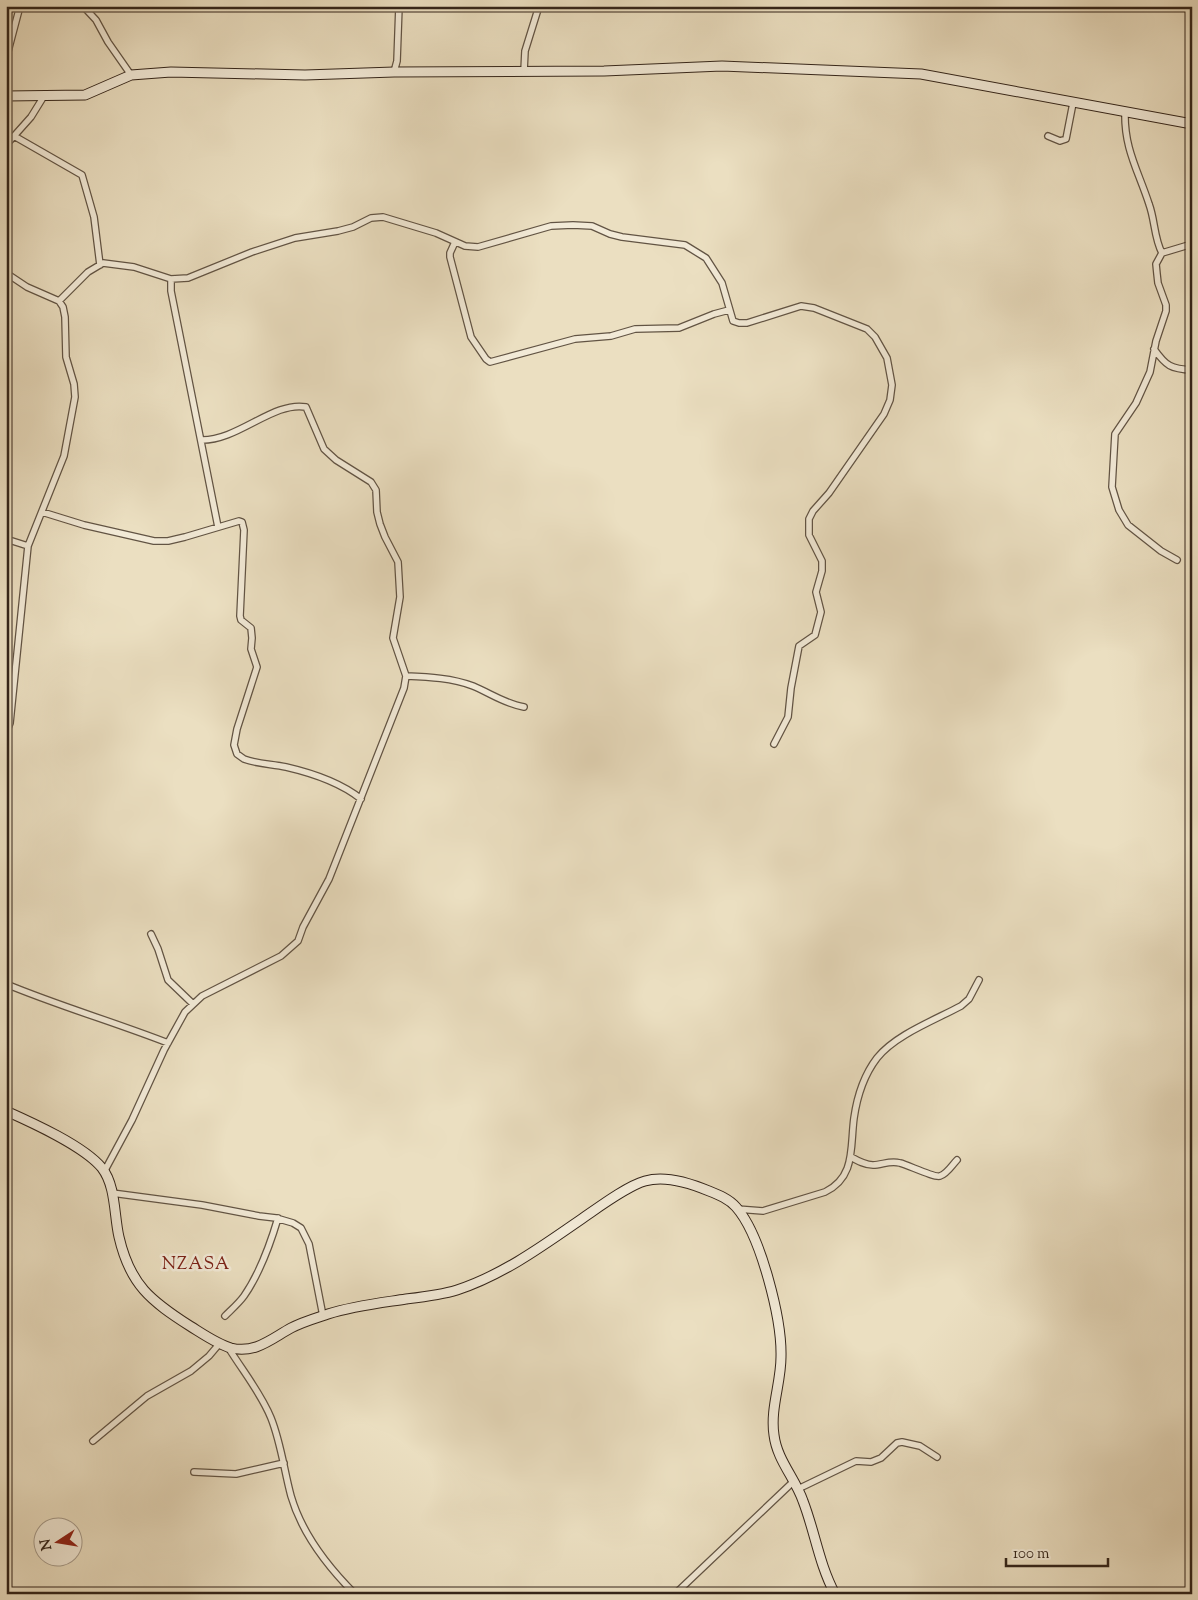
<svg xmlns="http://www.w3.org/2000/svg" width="1198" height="1600" font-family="'Sorts Mill Goudy',serif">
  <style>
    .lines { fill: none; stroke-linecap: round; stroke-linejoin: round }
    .street-casing { stroke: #625444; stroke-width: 8 }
    .secondary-casing { stroke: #34251a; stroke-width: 11 }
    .street { stroke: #f2ead7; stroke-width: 5.5 }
    .secondary { stroke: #f2ead7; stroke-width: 9 }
    .labels { text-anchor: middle; stroke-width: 5; stroke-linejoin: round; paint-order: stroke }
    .quarter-label { font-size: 18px; letter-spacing: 1px; fill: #7a1f14; stroke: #f2ead7 }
  </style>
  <rect width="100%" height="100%" fill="#ebdfc1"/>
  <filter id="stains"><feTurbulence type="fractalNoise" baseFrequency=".004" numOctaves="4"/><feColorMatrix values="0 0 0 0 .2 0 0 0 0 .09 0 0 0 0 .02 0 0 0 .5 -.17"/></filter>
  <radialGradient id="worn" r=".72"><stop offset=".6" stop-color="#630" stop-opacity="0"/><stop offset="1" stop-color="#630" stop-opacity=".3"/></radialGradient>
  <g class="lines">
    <defs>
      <path id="street" d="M 83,6 L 96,20 L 108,42 L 131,75
        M 6,59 L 20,6
        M 524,71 L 525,51 L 539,6
        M 394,72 L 397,61 L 399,6
        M 1125,111 C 1124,149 1138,170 1149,204 C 1155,220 1154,238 1162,253
        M 14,136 L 82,175 L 94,217 L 100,265
        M 1048,136 L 1060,141 L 1066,139 L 1073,103
        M 6,145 L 31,117 L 44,96
        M 455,242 L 450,253 L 450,257 L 471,337 L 486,359 L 490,362 L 575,339 L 611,336 L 635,329 L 679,328 L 714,314 L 729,310
        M 6,273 L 27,287 L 59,301 L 63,307 L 65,317 L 66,357 L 74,384 L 75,397 L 64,456 L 28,546 L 10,723 L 6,733
        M 171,279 L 171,291 L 218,527
        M 59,301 L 88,272 L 103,263 L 134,267 L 171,279 L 188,278 L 252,252 L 295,238 L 338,231 L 353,227 L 371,218 L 383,217 L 436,233 L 465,246 L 478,247 L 551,226 L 573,225 L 592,226 L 610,234 L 622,237 L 685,245 L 706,258 L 722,283 L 733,321 L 739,323 L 747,323 L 801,306 L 814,308 L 867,329 L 875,337 L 887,358 L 892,385 L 890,400 L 884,414 L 829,493 L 813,511 L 809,519 L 809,535 L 822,561 L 822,571 L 816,592 L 821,612 L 815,635 L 799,646 L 791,688 L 788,717 L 774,744
        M 1154,349 C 1166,366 1171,369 1192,370
        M 42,512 L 84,525 L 154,541 L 168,541 L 185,537 L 239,521 L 242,522 L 244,530 L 240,616 L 241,620 L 251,628 L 252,638 L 251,649 L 257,667 L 237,729 L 234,745 L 237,754 L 244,759 C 257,764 272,764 286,767 C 312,773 340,782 361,799
        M 6,539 L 28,546
        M 1177,560 L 1161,551 L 1128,525 L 1119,510 L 1112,487 L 1115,434 L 1136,403 L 1150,372 L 1156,341 L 1166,311 L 1166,305 L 1158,283 L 1157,274 L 1156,264 L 1162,253 L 1192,244
        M 406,676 C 429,677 452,678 473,686 C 490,693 505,704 524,707
        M 151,934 L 158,949 L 168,980 L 193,1004
        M 6,984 C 59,1006 114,1022 168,1043
        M 851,1157 C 858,1161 865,1165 873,1165 C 882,1165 890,1160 900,1163 C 908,1165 935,1178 940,1176 C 947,1174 952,1165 957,1160
        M 104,1172 L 132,1120 L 164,1050 L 185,1012 L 202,996 L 281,956 L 298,941 L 303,927 L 329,879 L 404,688 L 406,676 L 393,638 L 400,597 L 398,562 L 385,537 L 380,524 L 377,512 L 376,490 L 371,482 L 336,460 L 324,449 L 306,407 C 273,401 238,441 201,440
        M 112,1193 L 202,1205 L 259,1216 L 276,1218 L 293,1223 L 301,1228 L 309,1244 L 323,1316
        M 737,1209 L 763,1211 L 825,1192 C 856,1177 850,1147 854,1118 C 857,1097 864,1075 877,1058 C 895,1035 935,1020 961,1006 L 969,999 L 979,980
        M 225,1316 C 231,1310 239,1303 244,1296 C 260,1273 270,1245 278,1218
        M 228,1347 C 242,1370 261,1393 271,1418 C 281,1443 284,1470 291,1496 C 302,1534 327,1566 355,1594
        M 93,1441 L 147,1396 L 191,1371 L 209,1356 L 220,1343
        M 194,1472 L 236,1474 L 284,1463
        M 798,1489 L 856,1461 L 871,1462 L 881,1458 L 897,1443 L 902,1442 L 920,1446 L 937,1457
        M 675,1594 L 794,1481"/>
      <path id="secondary" d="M 6,96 L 85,95 L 131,75 L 171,72 L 305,75 L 394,72 L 604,71 L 722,66 L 921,74 L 1192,124
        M 6,1111 C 33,1123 84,1146 102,1168 C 116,1186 114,1216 119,1237 C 130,1285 151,1301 190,1326 C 203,1334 217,1344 231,1348 C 255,1354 271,1339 291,1328 C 302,1322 316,1318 328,1314 C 353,1306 380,1303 406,1299 C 423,1297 441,1295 457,1290 C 503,1275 544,1245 583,1218 C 599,1207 627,1186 645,1181 C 665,1175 690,1183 709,1191 C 719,1195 729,1199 736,1207 C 761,1235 782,1320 781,1357 C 781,1383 770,1409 774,1435 C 777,1460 795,1478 803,1501 C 815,1532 819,1564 835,1594"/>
    </defs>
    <use href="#street" class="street-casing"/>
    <use href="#secondary" class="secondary-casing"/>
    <use href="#street" class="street"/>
    <use href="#secondary" class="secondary"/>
  </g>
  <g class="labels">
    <g class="quarter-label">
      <text x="196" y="1269">NZASA</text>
    </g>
  </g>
  <rect width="1198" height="1600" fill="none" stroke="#ebdfc1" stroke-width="25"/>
  <rect x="8" y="8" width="1183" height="1585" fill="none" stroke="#34251a" stroke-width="2.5"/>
  <rect x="12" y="12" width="1173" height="1575" fill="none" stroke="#34251a"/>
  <g transform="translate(58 1542) rotate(258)"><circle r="24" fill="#f2ead7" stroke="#a69b8b"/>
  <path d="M0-4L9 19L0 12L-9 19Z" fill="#8f2418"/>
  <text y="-8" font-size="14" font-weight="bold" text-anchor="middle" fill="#34251a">N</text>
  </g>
  <path d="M1006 1558v8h102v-8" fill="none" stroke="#34251a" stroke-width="2.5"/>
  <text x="1013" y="1558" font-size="15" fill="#34251a" stroke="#f2ead7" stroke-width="4" paint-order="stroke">100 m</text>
  <rect width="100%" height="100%" filter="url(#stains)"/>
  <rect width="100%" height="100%" fill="url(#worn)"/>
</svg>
